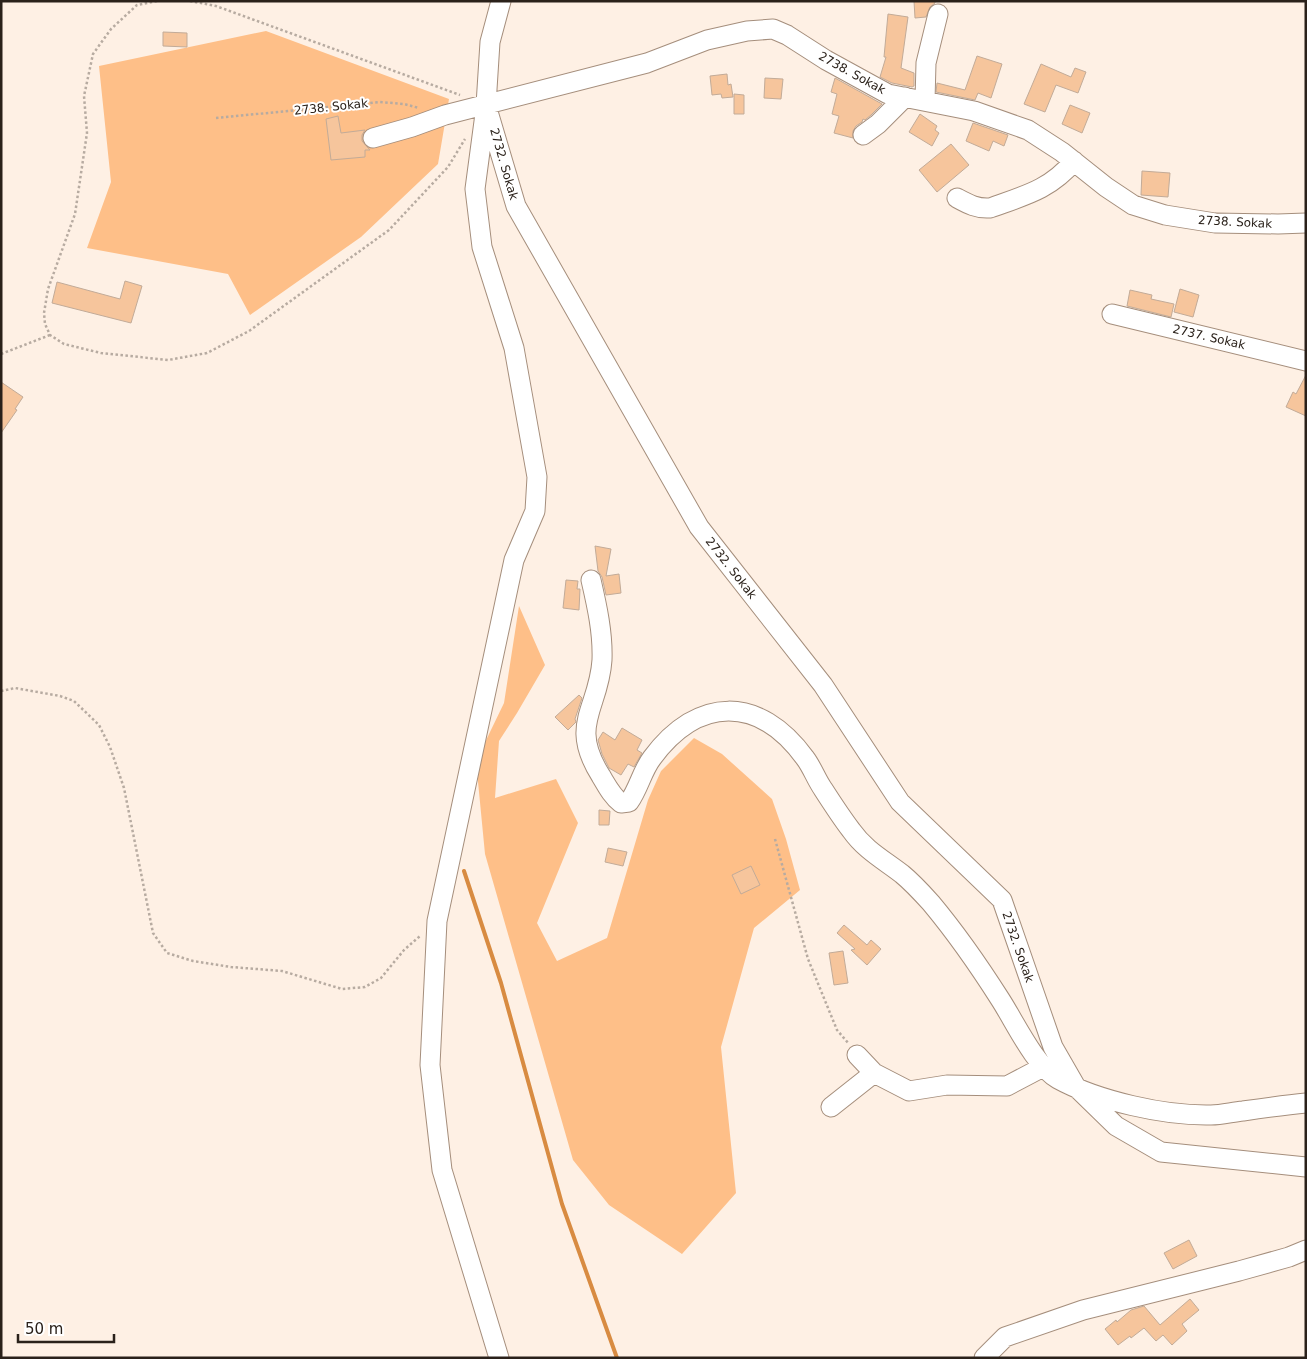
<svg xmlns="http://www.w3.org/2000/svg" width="1307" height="1359" font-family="'DejaVu Sans',sans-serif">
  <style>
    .green { fill: #febf88 }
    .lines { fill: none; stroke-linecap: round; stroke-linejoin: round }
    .stream { stroke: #d88b41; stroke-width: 4 }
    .building { fill: #f6c59c; stroke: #c2ab98 }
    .minor-casing { stroke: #a58e7c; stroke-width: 21 }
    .path { stroke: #b7aba1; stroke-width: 2.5; stroke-dasharray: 2.5 2.5; stroke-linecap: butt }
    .minor { stroke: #fff; stroke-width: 19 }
    .labels { text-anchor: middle; stroke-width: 4; stroke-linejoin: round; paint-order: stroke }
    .street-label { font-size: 12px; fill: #2a211a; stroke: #fff }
  </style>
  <rect width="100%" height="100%" fill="#fef0e4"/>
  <path class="green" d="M 266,31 L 449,99 L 438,164 L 361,237 L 250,315 L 228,274 L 87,248 L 111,182 L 99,66 Z
    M 519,606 L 545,665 L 517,713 L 499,741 L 495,798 L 556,779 L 578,823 L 537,923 L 557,961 L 607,938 L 648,800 L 661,771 L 694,738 L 722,754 L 772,799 L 786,839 L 800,890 L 754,928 L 721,1047 L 736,1193 L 682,1254 L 609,1205 L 573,1160 L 485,854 L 476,761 L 504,703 Z"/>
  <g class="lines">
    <path class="stream" d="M 464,871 L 501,983 L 562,1204 L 617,1358"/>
  </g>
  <path class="building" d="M 914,1 L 935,1 L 935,3 L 930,7 L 926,17 L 915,18 Z
    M 888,14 L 908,17 L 901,68 L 914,73 L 914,86 L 912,87 L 892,83 L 880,77 L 886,57 L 884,57 Z
    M 163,32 L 187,33 L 187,47 L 163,46 Z
    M 977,56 L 1002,64 L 991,98 L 978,93 L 975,100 L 936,92 L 937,83 L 965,90 Z
    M 1041,64 L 1071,77 L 1075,68 L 1086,72 L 1078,93 L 1056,85 L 1045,112 L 1024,104 Z
    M 727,74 L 728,85 L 731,84 L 733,97 L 722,98 L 721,94 L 712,95 L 710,76 Z
    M 765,78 L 783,79 L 781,99 L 764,98 Z
    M 835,78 L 882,104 L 871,115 L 865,120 L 863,119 L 862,122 L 856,126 L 853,131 L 853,138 L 834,133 L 839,116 L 832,114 L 837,94 L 831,92 Z
    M 734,94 L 744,95 L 744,114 L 734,114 Z
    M 1070,105 L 1090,113 L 1082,133 L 1062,124 Z
    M 920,114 L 937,126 L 935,130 L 939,133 L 932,146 L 909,132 Z
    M 338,116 L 341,133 L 365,130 L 362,135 L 362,141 L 370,150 L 365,150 L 365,157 L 331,160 L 326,119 Z
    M 973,123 L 1008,135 L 1004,146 L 993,141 L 989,151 L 966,141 Z
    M 951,144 L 969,165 L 937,192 L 919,170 Z
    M 1142,171 L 1170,173 L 1168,197 L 1141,195 Z
    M 125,281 L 142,286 L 131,323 L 52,303 L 57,282 L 120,299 Z
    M 1180,289 L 1199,295 L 1193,317 L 1174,312 Z
    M 1130,290 L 1152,295 L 1151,299 L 1174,304 L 1171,317 L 1127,306 Z
    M 1306,375 L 1306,416 L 1286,407 L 1293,392 L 1296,394 Z
    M 1,382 L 23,397 L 15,409 L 17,410 L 1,433 Z
    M 595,546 L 611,549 L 606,576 L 619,574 L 621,593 L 606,595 L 602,577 L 598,571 Z
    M 566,580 L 578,581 L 577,589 L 580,589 L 579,610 L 563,608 Z
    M 579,695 L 582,698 L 575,719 L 576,722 L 568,730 L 555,717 Z
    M 622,728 L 642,740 L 637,750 L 642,753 L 634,767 L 628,764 L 621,775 L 609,768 L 602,754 L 598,740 L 603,732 L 615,740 Z
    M 599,810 L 610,811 L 609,825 L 599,825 Z
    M 608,848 L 627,852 L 623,866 L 605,862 Z
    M 751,866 L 760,885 L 741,894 L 732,875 Z
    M 844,925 L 867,945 L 871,940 L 881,949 L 867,965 L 851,950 L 855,949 L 837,933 Z
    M 843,951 L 848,983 L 834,985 L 829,953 Z
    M 1189,1240 L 1197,1256 L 1173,1269 L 1164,1253 Z
    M 1190,1299 L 1199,1310 L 1182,1324 L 1187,1331 L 1172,1345 L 1163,1335 L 1156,1341 L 1144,1328 L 1131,1338 L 1130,1336 L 1118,1345 L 1105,1329 L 1116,1320 L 1117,1322 L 1131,1310 L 1144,1306 L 1160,1325 Z"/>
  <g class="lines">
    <defs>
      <path id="minor" d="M 501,1 L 490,42 L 486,105 L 516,206 L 699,527 L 823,685 L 900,802 L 1002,900 L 1053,1047 L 1076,1087 L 1116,1126 L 1161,1152 L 1306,1167
        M 925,101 L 926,63 L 938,14
        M 485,114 L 475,189 L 482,247 L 514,348 L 537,477 L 535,511 L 514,560 L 437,921 L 430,1065 L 442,1170 L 499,1358
        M 863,135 L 878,124 L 905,97
        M 373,138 L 412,127 L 445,115 L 647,63 L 707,40 L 747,31 L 773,29 L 787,35 L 826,60 L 888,94 L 974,111 L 1028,130 L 1062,152 L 1106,187 L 1133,205 L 1165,215 L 1215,223 L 1278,224 L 1306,223
        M 957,198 C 968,204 977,209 990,208 C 1023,196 1050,190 1074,161
        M 1112,314 L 1306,361
        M 591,580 C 597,606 603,633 602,660 C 599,709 568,724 601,776 C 607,786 612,796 621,803 L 629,802 C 639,788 642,771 652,758 C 698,696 759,695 805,758 C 812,767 816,779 823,789 C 832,803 841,817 851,830 C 865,850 884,860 902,874 C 913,883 922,893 931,903 C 956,933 979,966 1000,999 C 1015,1022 1035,1066 1058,1079 C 1098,1101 1165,1116 1211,1115 C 1222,1115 1232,1112 1243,1111 C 1264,1108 1285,1105 1306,1103
        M 857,1055 L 874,1073 L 909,1091 L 947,1085 L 1007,1086 L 1043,1067
        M 831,1107 L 874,1073
        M 984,1358 L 1005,1337 L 1083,1310 L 1239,1271 L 1289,1257 L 1306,1250"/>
    </defs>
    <use href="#minor" class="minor-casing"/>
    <path class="path" d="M 157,1 L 137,5 L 111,29 L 93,54 L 84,96 L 87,133 L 75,214 L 48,289 L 44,313 L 45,324 L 50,335 L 64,344 L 101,353 L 168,360 L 207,353 L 249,331 L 389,230 L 448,167 L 465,139
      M 190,1 L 216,6 L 460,95
      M 216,118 L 380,102 L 404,104 L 419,108
      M 1,354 L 50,335
      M 1,691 L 15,688 L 60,696 L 74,701 L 99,725 L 110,747 L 124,788 L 153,933 L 167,953 L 193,961 L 231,967 L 282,971 L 342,989 L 365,987 L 381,978 L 404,950 L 420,936
      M 775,839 L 808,959 L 837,1030 L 849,1044"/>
    <use href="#minor" class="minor"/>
  </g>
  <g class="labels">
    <g class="street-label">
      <text transform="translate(852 73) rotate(29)" y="4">2738. Sokak</text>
      <text transform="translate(331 107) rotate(-6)" y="4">2738. Sokak</text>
      <text transform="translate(504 164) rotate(74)" y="4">2732. Sokak</text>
      <text transform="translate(1235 222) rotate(3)" y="4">2738. Sokak</text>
      <text transform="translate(1209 337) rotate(13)" y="4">2737. Sokak</text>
      <text transform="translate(731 568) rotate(52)" y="4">2732. Sokak</text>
      <text transform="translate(1018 947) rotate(71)" y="4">2732. Sokak</text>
    </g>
  </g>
  <rect width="1307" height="1359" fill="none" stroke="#2a211a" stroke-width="5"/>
  <path d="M18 1334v8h96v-8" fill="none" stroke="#2a211a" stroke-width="2.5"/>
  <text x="25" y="1334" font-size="15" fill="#2a211a" stroke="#ffffff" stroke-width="4" paint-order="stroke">50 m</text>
</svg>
